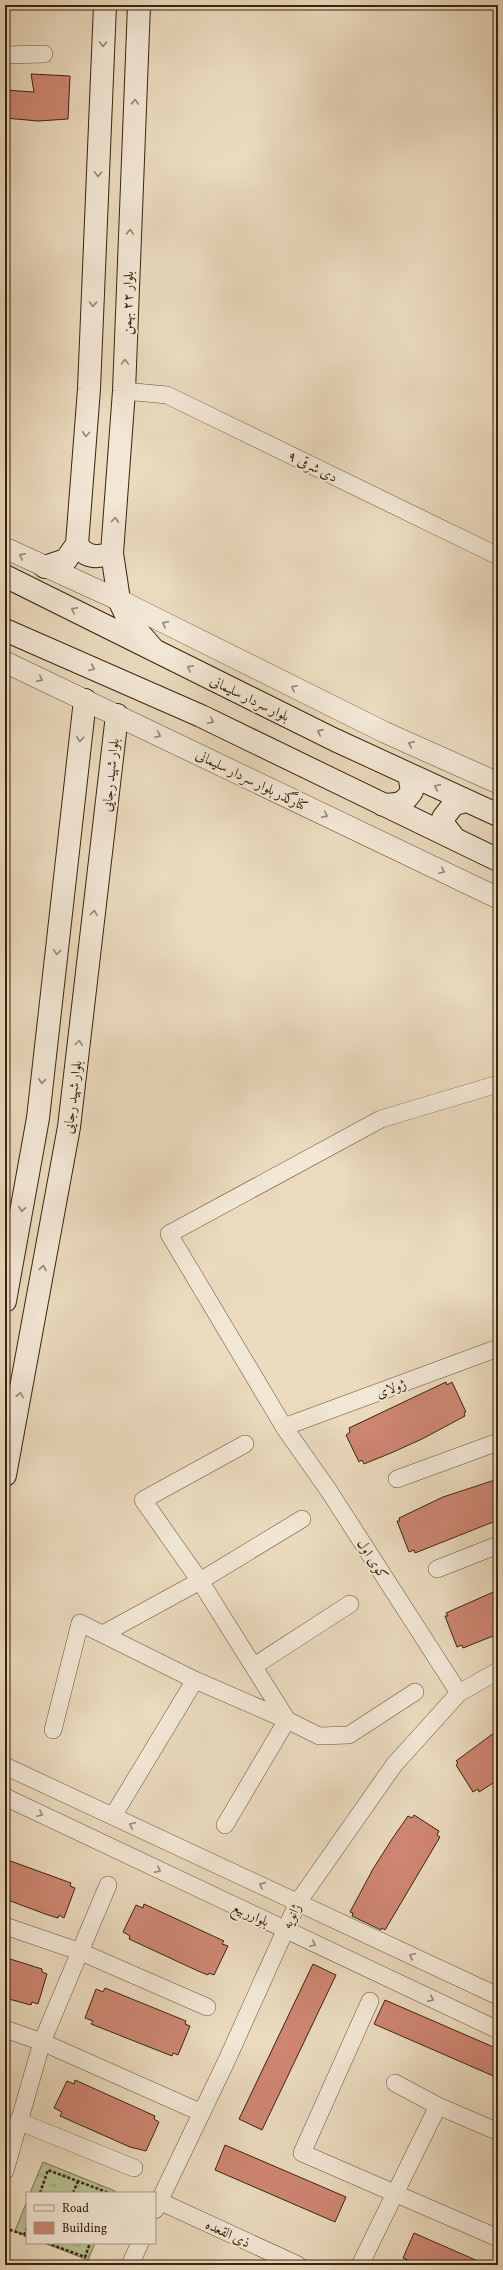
<svg xmlns="http://www.w3.org/2000/svg" width="503" height="2270" font-family="Vollkorn,Amiri,serif">
  <style>
    .grass { fill: url(#grass-tufts); stroke: #78724e }
    .building { fill: #ce8673; stroke: #39250a }
    .lines { fill: none; stroke-linecap: round; stroke-linejoin: round }
    .minor-casing { stroke: #665237; stroke-width: 18 }
    .tertiary-casing { stroke: #665237; stroke-width: 22 }
    .secondary-casing { stroke: #39250a; stroke-width: 24 }
    .path { stroke: #39250a; stroke-width: 2.5; stroke-dasharray: 3 2; stroke-linecap: butt }
    .minor { stroke: #f2e7d5; stroke-width: 17 }
    .tertiary { stroke: #f2e7d5; stroke-width: 21 }
    .secondary { stroke: #f2e7d5; stroke-width: 22 }
    .oneway { stroke: #968670 }
    .labels { text-anchor: middle; stroke-width: 4; stroke-linejoin: round; paint-order: stroke }
    .street-label { font-size: 14px; fill: #39250a; stroke: #f2e7d5 }
  </style>
  <defs>
    <pattern id="grass-tufts" width="24" height="20" patternUnits="userSpaceOnUse"><rect width="24" height="20" fill="#b6c093"/><path d="M3 7l-1-3M5 7V3M7 7l1-3M15 17l-1-3M17 17v-4M19 17l1-3" fill="none" stroke="#959c76"/></pattern>
  </defs>
  <rect width="100%" height="100%" fill="#ebdabe"/>
  <filter id="stains"><feTurbulence type="fractalNoise" baseFrequency=".005" numOctaves="4"/><feColorMatrix values="0 0 0 0 .2 0 0 0 0 .09 0 0 0 0 .02 0 0 0 .5 -.17"/></filter>
  <radialGradient id="worn" r=".72"><stop offset=".6" stop-color="#630" stop-opacity="0"/><stop offset="1" stop-color="#630" stop-opacity=".3"/></radialGradient>
  <path class="grass" d="M 43,2162 L 115,2191 L 115,2193 L 30,2193 Z
    M 27,2201 L 27,2236 L 15,2231 Z
    M 44,2243 L 95,2243 L 88,2260 Z"/>
  <path class="building" d="M 31,74 L 70,76 L 68,119 L 38,121 L 5,118 L 5,90 L 34,92 Z
    M 446,1382 L 447,1385 L 452,1382 L 466,1412 L 464,1413 L 465,1416 L 422,1439 L 391,1453 L 364,1464 L 362,1460 L 359,1462 L 346,1435 L 350,1432 L 349,1428 Z
    M 498,1479 L 498,1520 L 415,1553 L 414,1550 L 409,1552 L 397,1521 L 400,1521 L 399,1518 L 443,1497 Z
    M 498,1590 L 498,1634 L 463,1648 L 462,1645 L 457,1647 L 445,1616 L 448,1616 L 446,1613 Z
    M 498,1730 L 498,1780 L 479,1792 L 478,1789 L 473,1792 L 456,1765 L 458,1763 L 456,1761 Z
    M 414,1815 L 439,1831 L 437,1835 L 440,1837 L 385,1930 L 382,1928 L 381,1930 L 352,1916 L 353,1913 L 350,1912 L 373,1869 L 392,1839 L 408,1816 L 412,1818 Z
    M 5,1859 L 71,1883 L 70,1886 L 75,1888 L 64,1918 L 59,1915 L 58,1918 L 48,1915 L 5,1899 Z
    M 144,1904 L 224,1941 L 222,1944 L 228,1946 L 214,1975 L 209,1973 L 208,1975 L 198,1971 L 129,1939 L 130,1936 L 123,1932 L 136,1905 L 143,1908 Z
    M 7,1958 L 42,1969 L 42,1972 L 47,1974 L 38,2004 L 32,2002 L 31,2005 L 5,1998 L 5,1966 Z
    M 313,1964 L 336,1975 L 262,2130 L 239,2119 Z
    M 105,1988 L 186,2021 L 185,2024 L 190,2026 L 178,2055 L 173,2053 L 172,2056 L 91,2024 L 93,2021 L 85,2018 L 96,1989 L 103,1992 Z
    M 385,2000 L 498,2049 L 498,2078 L 374,2024 Z
    M 75,2080 L 155,2116 L 154,2119 L 159,2122 L 146,2151 L 130,2147 L 60,2116 L 62,2112 L 54,2108 L 67,2081 L 74,2084 Z
    M 225,2145 L 346,2197 L 335,2222 L 215,2170 Z
    M 414,2233 L 455,2251 L 487,2265 L 419,2265 L 403,2258 Z"/>
  <g class="lines">
    <defs>
      <path id="minor" d="M 5,55 L 44,54
        M 124,391 L 167,395 L 498,556
        M 284,1427 L 498,1348
        M 397,1479 L 498,1442
        M 437,1569 L 498,1545
        M 103,1634 L 200,1581 L 302,1519
        M 254,1666 L 350,1604
        M 459,1693 L 329,1491 L 284,1427 L 169,1234 L 381,1119 L 498,1084
        M 53,1730 L 80,1623 L 195,1680 L 287,1720 L 319,1736 L 349,1735 L 415,1692
        M 5,1766 L 498,1996
        M 5,1797 L 498,2030
        M 113,1816 L 195,1680
        M 225,1825 L 287,1720 L 200,1581 L 143,1500 L 245,1444
        M 5,1926 L 81,1952 L 207,2007
        M 370,2001 L 302,2153 L 498,2238
        M 5,2029 L 42,2042 L 202,2113
        M 395,2083 L 438,2106 L 494,2130
        M 18,2121 L 134,2168
        M 5,2171 L 42,2042 L 108,1885
        M 159,2201 L 298,2265
        M 155,2210 L 226,2062 L 298,1902 L 394,1765 L 459,1693 L 498,1671
        M 130,2265 L 140,2243
        M 360,2265 L 438,2106"/>
      <path id="tertiary" d="M 5,548 L 119,600 L 384,732 L 498,783
        M 5,662 L 498,898"/>
      <path id="secondary" d="M 139,5 L 124,391 L 112,553 L 119,600 L 129,621 L 154,650
        M 77,544 C 85,558 98,558 112,553
        M 45,567 L 66,560 L 77,544 L 89,389 L 105,5
        M 5,576 L 335,740 L 498,815
        M 5,630 L 201,716 L 498,860
        M 383,805 C 399,804 403,805 412,791 L 409,774
        M 455,839 L 444,825 L 443,818 L 454,804 L 466,801
        M 5,1301 L 38,1118 L 85,700
        M 5,1475 L 69,1127 L 117,715"/>
    </defs>
    <use href="#minor" class="minor-casing"/>
    <use href="#tertiary" class="tertiary-casing"/>
    <use href="#secondary" class="secondary-casing"/>
    <path class="path" d="M 40,2193 L 48,2170 L 109,2193
      M 73,2193 L 78,2181
      M 5,2228 L 27,2236
      M 24,2235 L 27,2228
      M 47,2243 L 85,2257 L 90,2243"/>
    <use href="#minor" class="minor"/>
    <use href="#tertiary" class="tertiary"/>
    <use href="#secondary" class="secondary"/>
  </g>
  <defs><path id="oneway-chevron" d="M-2-3.5L2.5 0L-2 3.5" fill="none" stroke-width="1.6" stroke-linecap="round" stroke-linejoin="round"/></defs>
  <g class="oneway">
    <use href="#oneway-chevron" transform="translate(103 44) rotate(92)"/>
    <use href="#oneway-chevron" transform="translate(135 102) rotate(-88)"/>
    <use href="#oneway-chevron" transform="translate(98 174) rotate(92)"/>
    <use href="#oneway-chevron" transform="translate(130 232) rotate(-88)"/>
    <use href="#oneway-chevron" transform="translate(93 304) rotate(92)"/>
    <use href="#oneway-chevron" transform="translate(125 362) rotate(-88)"/>
    <use href="#oneway-chevron" transform="translate(86 434) rotate(95)"/>
    <use href="#oneway-chevron" transform="translate(115 520) rotate(-86)"/>
    <use href="#oneway-chevron" transform="translate(22 556) rotate(-154)"/>
    <use href="#oneway-chevron" transform="translate(74 610) rotate(-154)"/>
    <use href="#oneway-chevron" transform="translate(165 624) rotate(-153)"/>
    <use href="#oneway-chevron" transform="translate(92 668) rotate(23)"/>
    <use href="#oneway-chevron" transform="translate(190 668) rotate(-153)"/>
    <use href="#oneway-chevron" transform="translate(40 679) rotate(26)"/>
    <use href="#oneway-chevron" transform="translate(294 688) rotate(-154)"/>
    <use href="#oneway-chevron" transform="translate(211 721) rotate(26)"/>
    <use href="#oneway-chevron" transform="translate(320 732) rotate(-154)"/>
    <use href="#oneway-chevron" transform="translate(158 735) rotate(26)"/>
    <use href="#oneway-chevron" transform="translate(80 739) rotate(96)"/>
    <use href="#oneway-chevron" transform="translate(411 744) rotate(-156)"/>
    <use href="#oneway-chevron" transform="translate(437 787) rotate(-155)"/>
    <use href="#oneway-chevron" transform="translate(325 815) rotate(26)"/>
    <use href="#oneway-chevron" transform="translate(442 871) rotate(25)"/>
    <use href="#oneway-chevron" transform="translate(94 913) rotate(-83)"/>
    <use href="#oneway-chevron" transform="translate(57 952) rotate(96)"/>
    <use href="#oneway-chevron" transform="translate(79 1043) rotate(-83)"/>
    <use href="#oneway-chevron" transform="translate(42 1081) rotate(96)"/>
    <use href="#oneway-chevron" transform="translate(22 1209) rotate(100)"/>
    <use href="#oneway-chevron" transform="translate(43 1268) rotate(-80)"/>
    <use href="#oneway-chevron" transform="translate(20 1395) rotate(-80)"/>
    <use href="#oneway-chevron" transform="translate(40 1814) rotate(25)"/>
    <use href="#oneway-chevron" transform="translate(132 1825) rotate(-155)"/>
    <use href="#oneway-chevron" transform="translate(158 1870) rotate(25)"/>
    <use href="#oneway-chevron" transform="translate(262 1885) rotate(-155)"/>
    <use href="#oneway-chevron" transform="translate(313 1944) rotate(25)"/>
    <use href="#oneway-chevron" transform="translate(412 1956) rotate(-155)"/>
    <use href="#oneway-chevron" transform="translate(431 1999) rotate(25)"/>
  </g>
  <g class="labels">
    <g class="street-label">
      <text transform="translate(127 303) rotate(-88)" y="5">بلوار ۲۲ بهمن</text>
      <text transform="translate(313 466) rotate(26)" y="5">۹ دی شرقی</text>
      <text transform="translate(250 698) rotate(26)" y="5">بلوار سردار سلیمانی</text>
      <text transform="translate(110 775) rotate(-84)" y="5">بلوار شهید رجایی</text>
      <text transform="translate(252 780) rotate(26)" y="5">کنارگذر بلوار سردار سلیمانی</text>
      <text transform="translate(72 1097) rotate(-83)" y="5">بلوار شهید رجایی</text>
      <text transform="translate(391 1388) rotate(-20)" y="5">ژولای</text>
      <text transform="translate(373 1559) rotate(57)" y="5">کوی اول</text>
      <text transform="translate(251 1914) rotate(25)" y="5">بلوارربیع</text>
      <text transform="translate(291 1916) rotate(-64)" y="5">ژانویه</text>
      <text transform="translate(228 2233) rotate(25)" y="5">ذی القعده</text>
    </g>
  </g>
  <rect width="503" height="2270" fill="none" stroke="#ebdabe" stroke-width="20"/>
  <rect x="6" y="6" width="491" height="2258" fill="none" stroke="#39250a" stroke-width="2"/>
  <rect x="10" y="10" width="483" height="2250" fill="none" stroke="#39250a"/>
  <rect x="26" y="2192" width="130" height="52" fill="#f2e7d5" stroke="#a89984"/>
  <rect x="34" y="2205" width="20" height="6" fill="#f2e7d5" stroke="#a89984"/>
  <text x="62" y="2212" font-size="12" fill="#39250a">Road</text>
  <rect x="34" y="2222" width="20" height="12" fill="#ce8673" stroke="#a89984"/>
  <text x="62" y="2232" font-size="12" fill="#39250a">Building</text>
  <rect width="100%" height="100%" filter="url(#stains)"/>
  <rect width="100%" height="100%" fill="url(#worn)"/>
</svg>
